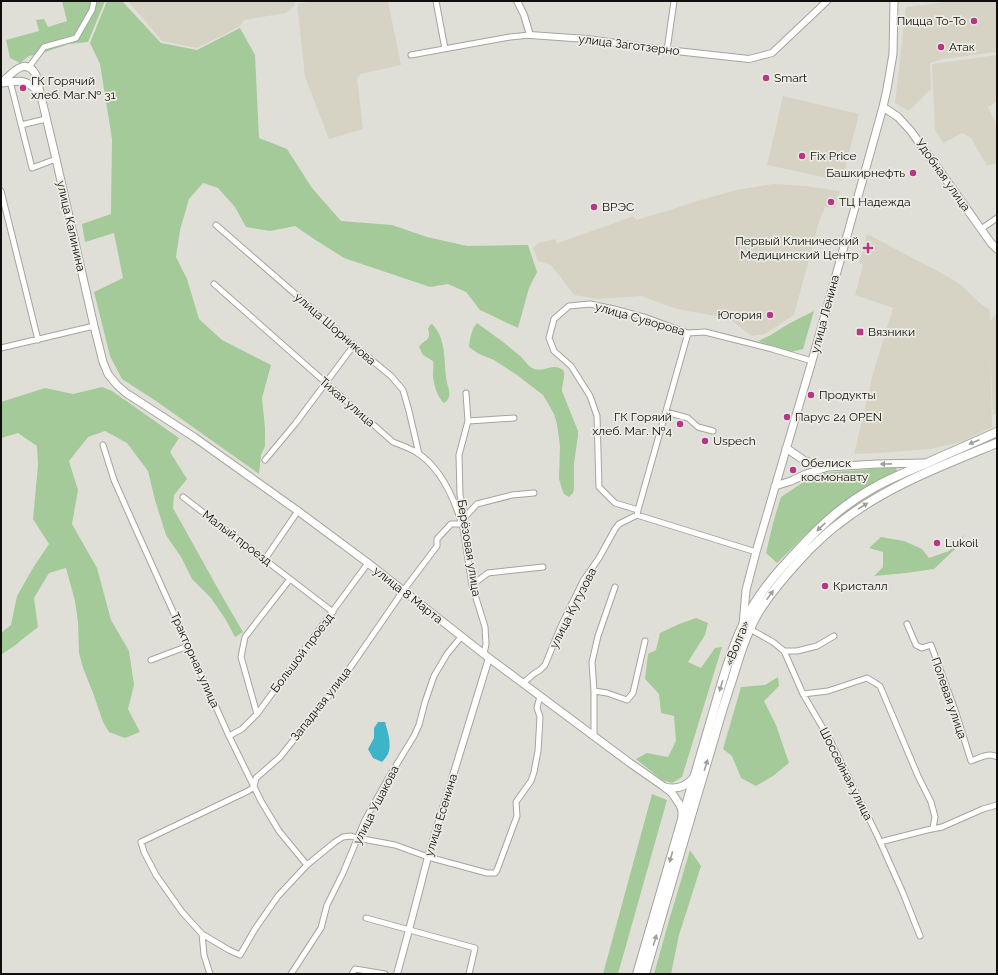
<svg xmlns="http://www.w3.org/2000/svg" width="998" height="975" font-family="Raleway,sans-serif">
  <style>
    .built { fill: #d6d3c5 }
    .green { fill: #a4ca99 }
    .water { fill: #3db4c7 }
    .lines { fill: none; stroke-linecap: round; stroke-linejoin: round }
    .minor-casing { stroke: #a5a49d; stroke-width: 7 }
    .tertiary-casing { stroke: #a5a49d; stroke-width: 8 }
    .secondary-casing { stroke: #a5a49d; stroke-width: 9 }
    .trunk-casing { stroke: #a5a49d; stroke-width: 10 }
    .minor { stroke: #fff; stroke-width: 5 }
    .tertiary { stroke: #fff; stroke-width: 6 }
    .secondary { stroke: #fff; stroke-width: 7 }
    .trunk { stroke: #fff; stroke-width: 8 }
    .oneway { fill: #9f9f9e }
    .poi-dot { fill: #b53786; stroke: #edece4; stroke-width: 1.5 }
    .labels { text-anchor: middle; stroke-width: 3.5; stroke-linejoin: round; paint-order: stroke }
    .poi-label { font-size: 12px; fill: #100f0d; stroke: #edece4; text-anchor: start }
    .street-label { font-size: 12px; fill: #100f0d; stroke: #edece4 }
  </style>
  <rect width="100%" height="100%" fill="#e0dfd7"/>
  <path class="built" d="M 128,1 L 297,1 L 295,1 L 295,5 L 286,13 L 244,20 L 239,27 L 197,48 L 162,41 Z
    M 314,1 L 388,1 L 401,65 L 361,74 L 357,78 L 363,129 L 329,139 L 305,77 L 297,4 Z
    M 954,1 L 997,1 L 997,52 L 943,59 L 930,63 L 931,89 L 909,111 L 895,103 L 906,7 Z
    M 997,55 L 997,101 L 988,107 L 997,125 L 997,163 L 987,166 L 971,138 L 962,133 L 943,143 L 935,130 L 932,64 Z
    M 783,96 L 859,114 L 842,181 L 767,165 Z
    M 773,184 L 806,186 L 840,191 L 835,208 L 825,207 L 819,222 L 794,315 L 765,334 L 752,336 L 731,320 L 711,315 L 677,309 L 641,296 L 599,299 L 574,295 L 551,265 L 538,261 L 533,248 L 538,243 L 556,239 L 557,243 L 618,222 L 633,216 L 636,220 L 670,210 L 697,201 L 737,190 Z
    M 867,234 L 945,275 L 961,285 L 981,304 L 990,310 L 990,331 L 990,321 L 997,313 L 997,414 L 993,415 L 990,351 L 992,427 L 961,442 L 930,449 L 879,453 L 854,454 L 874,370 L 893,308 L 855,295 L 863,265 L 859,263 Z"/>
  <path class="green" d="M 62,1 L 105,1 L 88,42 L 69,44 L 39,54 L 29,56 L 20,63 L 10,58 L 6,40 L 39,31 L 36,20 L 44,19 L 48,27 L 67,21 Z
    M 107,1 L 122,1 L 161,43 L 197,50 L 240,28 L 255,55 L 259,138 L 287,149 L 312,188 L 341,221 L 392,225 L 427,237 L 467,246 L 528,245 L 537,272 L 529,288 L 518,328 L 480,310 L 466,292 L 448,284 L 430,287 L 344,258 L 314,239 L 295,226 L 270,231 L 246,227 L 235,207 L 218,188 L 203,183 L 189,199 L 180,230 L 176,257 L 187,279 L 199,319 L 222,340 L 271,365 L 262,398 L 265,428 L 265,446 L 261,455 L 259,474 L 156,401 L 122,379 L 110,356 L 94,292 L 123,278 L 114,233 L 85,242 L 82,224 L 111,214 L 112,139 L 100,64 L 90,43 Z
    M 814,311 L 803,349 L 791,352 L 758,341 L 769,336 L 790,323 Z
    M 477,323 C 491,333 505,343 519,355 C 523,358 527,365 532,368 C 544,374 553,361 564,371 C 565,378 562,384 562,391 L 578,431 L 578,436 L 574,463 L 574,489 L 573,493 L 569,497 L 564,494 L 562,489 L 559,479 L 560,446 L 557,424 L 554,414 L 546,400 L 543,395 L 517,375 L 494,360 L 479,354 L 469,347 C 470,339 471,330 477,323 Z
    M 432,324 C 446,338 444,359 446,377 C 447,387 454,397 444,403 C 437,397 433,383 433,374 C 433,369 434,365 433,361 L 423,355 L 419,347 C 424,339 432,341 428,329 L 430,325 Z
    M 102,387 L 112,391 L 179,438 L 170,452 L 187,479 L 174,495 L 173,508 L 222,596 L 243,632 L 235,637 L 226,620 L 211,598 L 192,579 L 181,557 L 166,535 L 155,500 L 148,471 L 127,443 L 105,431 L 88,437 L 69,461 L 78,490 L 72,524 L 97,568 L 111,620 L 129,651 L 134,685 L 128,709 L 140,732 L 125,738 L 109,732 L 103,722 L 93,693 L 83,668 L 79,653 L 78,622 L 75,601 L 66,568 L 49,573 L 34,598 L 38,627 L 14,646 L 1,655 L 1,633 L 11,625 L 17,596 L 33,568 L 49,544 L 33,519 L 38,465 L 37,446 L 18,433 L 1,438 L 1,402 L 45,388 L 73,394 Z
    M 896,467 L 897,472 L 860,491 L 828,515 L 804,536 L 777,563 L 766,553 L 773,523 L 781,497 L 802,483 L 823,473 Z
    M 966,533 L 954,550 L 934,569 L 906,573 L 874,576 L 883,567 L 883,552 L 869,548 L 881,537 L 904,541 L 922,549 L 929,558 L 949,551 Z
    M 696,618 L 708,623 L 705,635 L 688,662 L 701,668 L 715,648 L 722,647 L 682,777 L 672,783 L 662,780 L 636,759 L 647,753 L 668,757 L 676,741 L 674,716 L 661,713 L 659,694 L 645,679 L 648,654 L 656,650 L 660,633 L 679,624 Z
    M 778,677 L 779,686 L 764,701 L 776,725 L 789,763 L 773,776 L 756,786 L 741,778 L 732,756 L 723,749 L 741,687 L 765,685 Z
    M 652,794 L 667,800 L 618,974 L 603,974 Z
    M 690,850 L 701,866 L 679,935 L 671,974 L 654,974 L 668,924 Z"/>
  <path class="water" d="M 378,722 L 385,722 C 388,732 392,745 388,754 C 386,757 384,760 382,762 L 373,758 L 368,749 L 374,738 L 374,728 Z"/>
  <g class="lines">
    <defs>
      <path id="minor" d="M 436,1 L 445,49
        M 667,50 L 674,1
        M 411,55 L 510,37 L 530,35
        M 29,67 L 44,47 L 76,38 L 92,10 L 94,1
        M 10,81 L 32,168 L 56,159
        M 21,125 L 46,119
        M 1,191 L 38,340
        M 216,225 L 354,345 L 357,348 L 391,376 L 403,390 L 409,411 L 419,454
        M 981,229 L 997,218
        M 214,284 L 393,442 C 401,445 409,448 416,452 C 442,468 455,500 463,528
        M 1,348 L 94,326
        M 466,393 L 468,421 L 459,455 L 460,495 L 465,517 L 463,528 L 472,585 L 485,627 L 486,644 L 484,654
        M 666,412 L 688,418 L 698,427 L 713,431
        M 468,421 L 514,418
        M 103,445 L 114,480 L 134,525 L 229,736 L 261,801 L 279,831 L 307,865
        M 265,460 L 295,424 L 354,345
        M 183,497 L 333,612
        M 638,510 L 688,333
        M 465,517 L 477,504 L 512,495 L 534,493
        M 462,524 L 451,524 L 437,539 L 437,546 L 403,591 L 343,678 L 280,757 L 256,778 L 254,787 L 248,791 L 141,842 L 144,852 L 156,875 L 182,912 L 202,934 L 229,950 L 240,955 L 255,929 L 278,896 L 307,865 L 335,842 L 343,837 L 351,836 L 357,838 L 395,845 L 428,857 L 487,873 L 495,873 L 497,870 L 517,816 L 516,802 L 531,781 L 534,772 L 538,751 L 540,717 L 537,708 L 540,696
        M 756,552 L 637,515 L 638,510 L 615,503 L 599,487 L 597,416 L 590,396 L 571,366 L 554,351 L 549,338 L 554,319 L 569,306 L 590,304 L 614,309 L 647,318 L 688,333 L 705,332 L 772,349 L 812,361
        M 265,559 L 298,511
        M 472,585 L 488,573 L 543,567
        M 907,624 L 916,645 L 922,648 L 931,645 L 955,710 L 971,761 C 979,758 989,752 997,757
        M 750,629 L 773,642 L 784,651 L 803,694 L 831,742 L 878,837 L 903,893 L 920,936
        M 784,651 L 797,651 L 817,646 L 834,636
        M 151,660 L 188,646
        M 523,683 L 535,673 L 540,670 L 545,665 L 561,626 L 583,581 L 599,558 L 615,529 L 619,524 L 637,515
        M 594,691 L 592,662 L 598,636 L 615,587
        M 803,694 L 828,691 L 867,678 L 872,681 L 880,686 L 918,776 L 931,802 L 935,817 L 933,828
        M 257,714 L 241,657 L 245,637 L 290,579
        M 229,736 L 242,729 L 257,714 L 368,563
        M 594,736 L 594,691 L 607,693 L 627,700 L 633,693 L 645,641
        M 880,842 L 927,830 L 942,827 L 983,809 L 997,805
        M 366,918 L 475,948 L 469,974
        M 202,934 L 204,955 L 210,974
        M 291,974 L 321,928 L 327,905 L 343,873 L 365,820 L 389,777 L 414,736 L 419,725 L 425,702 L 434,676 L 447,654 L 461,637
        M 352,974 L 355,969 L 385,974"/>
      <path id="tertiary" d="M 517,1 L 524,15 L 530,35 L 587,39 L 667,50 L 749,59 L 772,53 L 827,1
        M 397,974 L 409,930 L 428,857 L 489,658"/>
      <path id="secondary" d="M 1,83 C 11,75 25,55 36,75 L 56,159 L 94,326 L 103,362 L 108,374 L 117,385 L 126,393 L 194,437 L 298,511 L 368,563 L 489,658 L 630,763 L 663,786 L 672,793 L 680,805 L 682,811 L 682,816
        M 2,83 C 19,80 29,79 39,94
        M 883,107 L 898,117 L 910,130 L 942,174 L 981,229 L 991,243 L 997,249
        M 786,448 L 805,461 L 828,467
        M 775,486 L 791,481 L 806,474 L 828,467 L 877,464 L 925,463
        M 743,625 L 746,590 L 756,552 L 812,361 L 883,107 L 887,89 L 893,54 L 894,1
        M 665,787 C 677,790 687,786 694,777"/>
      <path id="trunk" d="M 637,974 L 722,682 C 728,663 734,643 743,625 C 756,596 777,572 798,550 C 822,524 844,504 875,487 C 891,478 908,471 925,464 C 949,453 973,443 997,432
        M 645,974 C 668,894 691,815 715,735 C 720,717 726,698 732,680 C 739,657 746,634 758,613 C 772,590 790,570 809,550 C 818,542 827,532 837,525 C 884,487 941,466 997,443"/>
    </defs>
    <use href="#minor" class="minor-casing"/>
    <use href="#tertiary" class="tertiary-casing"/>
    <use href="#secondary" class="secondary-casing"/>
    <use href="#trunk" class="trunk-casing"/>
    <use href="#minor" class="minor"/>
    <use href="#tertiary" class="tertiary"/>
    <use href="#secondary" class="secondary"/>
    <use href="#trunk" class="trunk"/>
  </g>
  <defs><path id="oneway-solid" d="M-6-.8H1V-3.2L6.5 0L1 3.2V.8H-6Z"/></defs>
  <g class="oneway">
    <use href="#oneway-solid" transform="translate(974 442) rotate(157)"/>
    <use href="#oneway-solid" transform="translate(886 464) rotate(179)"/>
    <use href="#oneway-solid" transform="translate(863 506) rotate(-32)"/>
    <use href="#oneway-solid" transform="translate(821 527) rotate(137)"/>
    <use href="#oneway-solid" transform="translate(770 595) rotate(-54)"/>
    <use href="#oneway-solid" transform="translate(721 686) rotate(107)"/>
    <use href="#oneway-solid" transform="translate(706 765) rotate(-73)"/>
    <use href="#oneway-solid" transform="translate(671 857) rotate(106)"/>
    <use href="#oneway-solid" transform="translate(655 940) rotate(-74)"/>
  </g>
  <g class="poi-dot">
    <circle cx="974" cy="21" r="4"/>
    <circle cx="941" cy="47" r="4"/>
    <circle cx="766" cy="78" r="4"/>
    <circle cx="23" cy="88" r="4"/>
    <circle cx="802" cy="156" r="4"/>
    <circle cx="913" cy="173" r="4"/>
    <circle cx="831" cy="202" r="4"/>
    <circle cx="594" cy="207" r="4"/>
    <path d="M866 242h4v4h4v4h-4v4h-4v-4h-4v-4h4z"/>
    <circle cx="770" cy="315" r="4"/>
    <rect x="856" y="328" width="8" height="8" rx="2"/>
    <circle cx="811" cy="395" r="4"/>
    <circle cx="787" cy="417" r="4"/>
    <circle cx="680" cy="424" r="4"/>
    <circle cx="705" cy="441" r="4"/>
    <circle cx="793" cy="470" r="4"/>
    <circle cx="937" cy="543" r="4"/>
    <circle cx="825" cy="586" r="4"/>
  </g>
  <g class="labels">
    <g class="poi-label">
      <text x="966" y="25" text-anchor="end">Пицца То-То</text>
      <text x="949" y="51">Атак</text>
      <text x="774" y="82">Smart</text>
      <text x="31" y="85">ГК Горячий<tspan x="31" dy="14">хлеб. Маг.№ 31</tspan></text>
      <text x="810" y="160">Fix Price</text>
      <text x="905" y="177" text-anchor="end">Башкирнефть</text>
      <text x="839" y="206">ТЦ Надежда</text>
      <text x="602" y="211">ВРЭС</text>
      <text x="859" y="245" text-anchor="end">Первый Клинический<tspan x="859" dy="14">Медицинский Центр</tspan></text>
      <text x="762" y="319" text-anchor="end">Югория</text>
      <text x="868" y="336">Вязники</text>
      <text x="819" y="399">Продукты</text>
      <text x="672" y="421" text-anchor="end">ГК Горяий<tspan x="672" dy="14">хлеб. Маг. №4</tspan></text>
      <text x="795" y="421">Парус 24 OPEN</text>
      <text x="713" y="445">Uspech</text>
      <text x="801" y="467">Обелиск<tspan x="801" dy="14">космонавту</tspan></text>
      <text x="945" y="547">Lukoil</text>
      <text x="833" y="590">Кристалл</text>
    </g>
    <g class="street-label">
      <text transform="translate(629 45) rotate(7)" y="4">улица Заготзерно</text>
      <text transform="translate(943 175) rotate(55)" y="4">Удобная улица</text>
      <text transform="translate(71 226) rotate(77)" y="4">улица Калинина</text>
      <text transform="translate(825 314) rotate(-75)" y="4">улица Ленина</text>
      <text transform="translate(640 319) rotate(16)" y="4">улица Суворова</text>
      <text transform="translate(335 329) rotate(41)" y="4">улица Шорникова</text>
      <text transform="translate(347 402) rotate(41)" y="4">Тихая улица</text>
      <text transform="translate(237 538) rotate(37)" y="4">Малый проезд</text>
      <text transform="translate(469 548) rotate(81)" y="4">Берёзовая улица</text>
      <text transform="translate(408 595) rotate(38)" y="4">улица 8 Марта</text>
      <text transform="translate(573 608) rotate(-63)" y="4">улица Кутузова</text>
      <text transform="translate(737 643) rotate(-68)" y="4">«Волга»</text>
      <text transform="translate(302 653) rotate(-53)" y="4">Большой проезд</text>
      <text transform="translate(195 660) rotate(66)" y="4">Тракторная улица</text>
      <text transform="translate(949 698) rotate(71)" y="4">Полевая улица</text>
      <text transform="translate(321 704) rotate(-52)" y="4">Западная улица</text>
      <text transform="translate(846 774) rotate(63)" y="4">Шоссейная улица</text>
      <text transform="translate(376 805) rotate(-63)" y="4">улица Ушакова</text>
      <text transform="translate(441 815) rotate(-73)" y="4">улица Есенина</text>
    </g>
  </g>
  <rect width="998" height="975" fill="none" stroke="#100f0d" stroke-width="4"/>
</svg>
